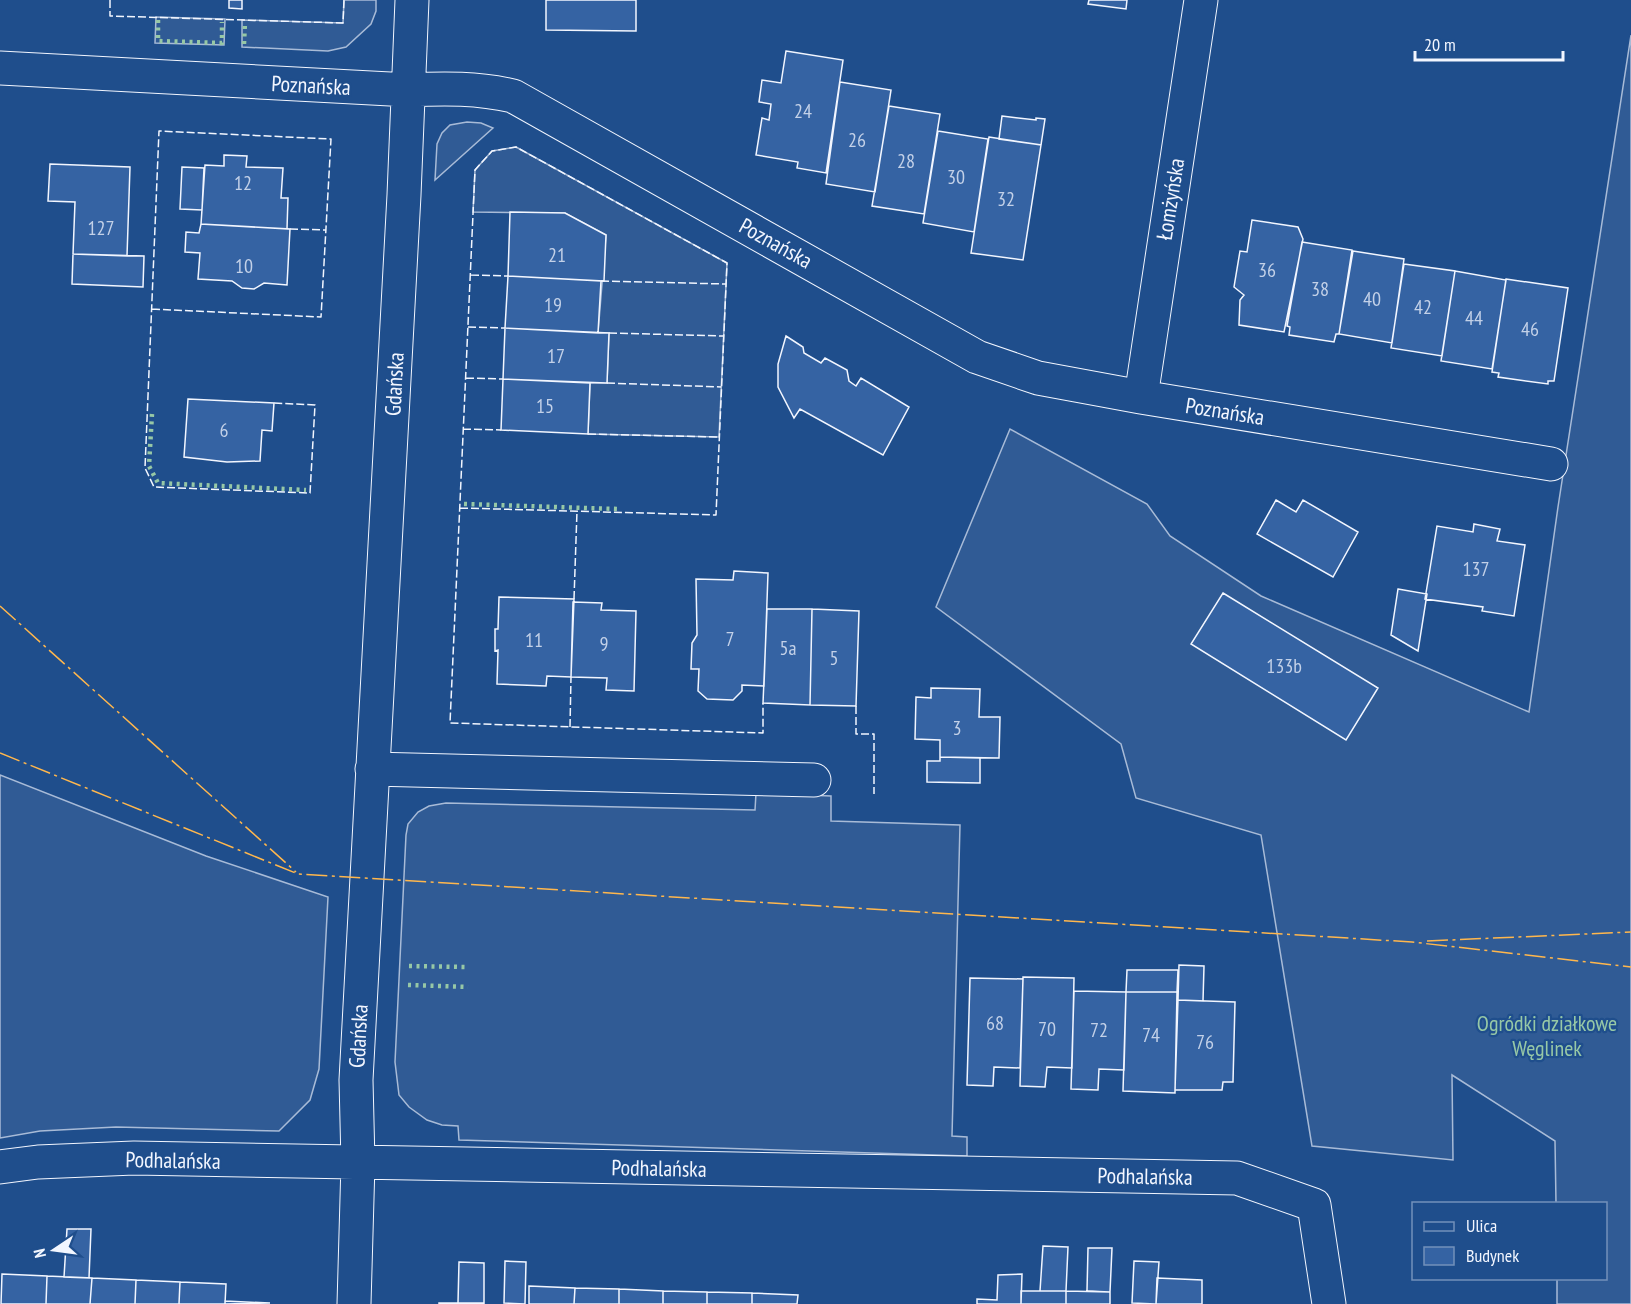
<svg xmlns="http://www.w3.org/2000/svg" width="1631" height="1304" font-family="'PT Sans Narrow',sans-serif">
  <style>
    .built { fill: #305b95; stroke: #a8bbd7; stroke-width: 1.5 }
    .building { fill: #3563a3; stroke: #f2f6ff; stroke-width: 1.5 }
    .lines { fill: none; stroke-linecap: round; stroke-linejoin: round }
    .minor-casing { stroke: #f2f6ff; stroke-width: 35 }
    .minor { stroke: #1f4e8c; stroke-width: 33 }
    .hedge { stroke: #97c8a6; stroke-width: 4.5; stroke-dasharray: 3 4.5; stroke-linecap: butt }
    .fence { stroke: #f2f6ff; stroke-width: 1.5; stroke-dasharray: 8 3; stroke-linecap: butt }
    .power { stroke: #ffb74d; stroke-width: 1.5; stroke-dasharray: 21 4.5 3 4.5; stroke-linecap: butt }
    .labels { text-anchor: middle; stroke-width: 4.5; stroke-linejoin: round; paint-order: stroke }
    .number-label { font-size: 20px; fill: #c3d1e8 }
    .street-label { font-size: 22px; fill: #f2f6ff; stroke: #1f4e8c }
    .park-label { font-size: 22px; fill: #97c8a6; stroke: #1f4e8c }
  </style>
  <rect width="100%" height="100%" fill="#1f4e8c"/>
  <path class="built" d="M 344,0 L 376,0 L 376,11 L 371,24 L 346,47 L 328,51 L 242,47 L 242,20 L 343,23 Z
    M 156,17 L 225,19 L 224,45 L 155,43 Z
    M 1631,35 L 1631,1304 L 1557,1304 L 1557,1279 L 1606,1278 L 1606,1204 L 1556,1203 L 1555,1141 L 1452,1075 L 1453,1160 L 1312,1146 L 1261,835 L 1136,798 L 1121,744 L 936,607 L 1010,429 L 1147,504 L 1170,536 L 1261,596 L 1529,712 L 1558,507 Z
    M 467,122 L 481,123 L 493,128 L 435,180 L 437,144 L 442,133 L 450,125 Z
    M 516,147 L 727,263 L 719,437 L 588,434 L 590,383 L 607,383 L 609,333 L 598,333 L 606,235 L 565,213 L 473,212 L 475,170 L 492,151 Z
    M 0,775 L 206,856 L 328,897 L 319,1069 L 310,1100 L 279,1131 L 116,1127 L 40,1131 L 0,1138 Z
    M 756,793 L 831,796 L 831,821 L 960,825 L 952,1136 L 967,1137 L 967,1156 L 459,1140 L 458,1126 L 442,1125 L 427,1120 L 409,1107 L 399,1095 L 395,1062 L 406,835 L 408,824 L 418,812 L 429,806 L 446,803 L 755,810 Z"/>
  <path class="building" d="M 229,0 L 242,0 L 242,9 L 229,8 Z
    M 546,0 L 636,0 L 636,31 L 546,30 Z
    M 1089,0 L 1127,0 L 1126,9 L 1088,4 Z
    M 786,51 L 843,60 L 826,173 L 797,168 L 798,162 L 756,155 L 762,118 L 769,120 L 771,104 L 759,102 L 762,80 L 781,83 Z
    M 840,82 L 891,90 L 875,192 L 826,184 Z
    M 889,106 L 940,114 L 924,214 L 872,206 Z
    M 1002,116 L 1036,120 L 1036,118 L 1045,119 L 1041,145 L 999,139 Z
    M 938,131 L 988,139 L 974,232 L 923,223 Z
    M 989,137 L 1041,145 L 1023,260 L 971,253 Z
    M 224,155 L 247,156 L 246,167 L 283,168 L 281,198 L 288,198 L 287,229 L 201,224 L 205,165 L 224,166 Z
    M 50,164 L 130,167 L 127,256 L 73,254 L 75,202 L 48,201 Z
    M 182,167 L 204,168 L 202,210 L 180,209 Z
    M 510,212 L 565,213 L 606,235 L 604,281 L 508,276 Z
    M 1252,220 L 1298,227 L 1303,239 L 1284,332 L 1239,325 L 1240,300 L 1244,295 L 1234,287 L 1240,251 L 1247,252 Z
    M 201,224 L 290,229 L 287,285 L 264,283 L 254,289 L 242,288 L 232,281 L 198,279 L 200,253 L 185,252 L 186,232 L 199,233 Z
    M 1302,242 L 1352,250 L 1339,334 L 1336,334 L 1334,342 L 1289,335 L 1290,327 L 1287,326 Z
    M 1353,251 L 1404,259 L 1392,343 L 1339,334 Z
    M 73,254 L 144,256 L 143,287 L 72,284 Z
    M 1404,264 L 1455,271 L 1442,356 L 1391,348 Z
    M 1455,271 L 1506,280 L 1492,369 L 1441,361 Z
    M 508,276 L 601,281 L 598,333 L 505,328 Z
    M 1506,279 L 1568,288 L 1554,381 L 1548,381 L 1548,384 L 1498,377 L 1499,373 L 1492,372 Z
    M 505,328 L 609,333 L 607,383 L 503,379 Z
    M 786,336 L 803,347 L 804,353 L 821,363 L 825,358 L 847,370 L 849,381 L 856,386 L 861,378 L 909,407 L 883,455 L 800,409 L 794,418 L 778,387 L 778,364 Z
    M 503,379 L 590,383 L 588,434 L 501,430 Z
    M 188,399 L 274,403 L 272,431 L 262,430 L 260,461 L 227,462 L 184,457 Z
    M 1276,500 L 1296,512 L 1303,500 L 1358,532 L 1333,577 L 1257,534 Z
    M 1474,524 L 1500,529 L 1497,541 L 1525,545 L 1514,616 L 1482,611 L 1483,607 L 1425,599 L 1437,526 L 1473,532 Z
    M 734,571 L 768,573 L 764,686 L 742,685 L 742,691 L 733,700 L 707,699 L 698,691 L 699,669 L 691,669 L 692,643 L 697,635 L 696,579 L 733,580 Z
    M 1398,589 L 1427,594 L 1418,651 L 1391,635 Z
    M 1223,593 L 1378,688 L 1346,740 L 1191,644 Z
    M 499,597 L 574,599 L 571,677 L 547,676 L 546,686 L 497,684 L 498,650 L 495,651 L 495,629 L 498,629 Z
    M 573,602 L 602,603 L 601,610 L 636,611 L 634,691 L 606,690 L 607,678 L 571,677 Z
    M 767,609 L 812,609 L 810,705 L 763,703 Z
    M 812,609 L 859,611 L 856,706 L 810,705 Z
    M 931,688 L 980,689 L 979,717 L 1000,717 L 999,758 L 940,757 L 940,740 L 915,739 L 916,697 L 931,698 Z
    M 940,757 L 980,758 L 980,783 L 927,782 L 927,761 L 940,761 Z
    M 1179,965 L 1204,966 L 1203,1001 L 1178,1000 Z
    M 1127,970 L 1178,970 L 1177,992 L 1126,992 Z
    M 1023,977 L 1074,978 L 1072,1068 L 1047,1067 L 1045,1087 L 1020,1086 Z
    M 970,978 L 1023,979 L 1020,1068 L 994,1067 L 993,1086 L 967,1085 Z
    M 1074,991 L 1126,992 L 1124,1070 L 1099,1069 L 1098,1090 L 1071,1089 Z
    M 1126,992 L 1177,992 L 1175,1093 L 1123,1091 Z
    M 1178,1000 L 1235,1002 L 1233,1082 L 1223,1082 L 1222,1090 L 1175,1090 Z
    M 67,1229 L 91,1229 L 89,1278 L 64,1277 Z
    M 1043,1246 L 1068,1247 L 1066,1291 L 1040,1291 Z
    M 1088,1248 L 1112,1248 L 1110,1292 L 1087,1291 Z
    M 505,1261 L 526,1262 L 525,1304 L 504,1303 Z
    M 1134,1261 L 1159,1262 L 1156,1304 L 1132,1303 Z
    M 459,1262 L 484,1263 L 484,1303 L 458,1303 Z
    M 2,1274 L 47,1276 L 46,1304 L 1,1304 Z
    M 1022,1274 L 1021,1304 L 977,1304 L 977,1299 L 997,1300 L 998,1275 Z
    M 47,1276 L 92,1278 L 90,1304 L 46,1304 Z
    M 92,1278 L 136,1280 L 135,1304 L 90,1304 Z
    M 1157,1278 L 1202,1280 L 1202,1304 L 1156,1304 Z
    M 136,1280 L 180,1282 L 179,1304 L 135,1304 Z
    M 180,1282 L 226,1284 L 225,1304 L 179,1304 Z
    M 529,1286 L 575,1288 L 574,1304 L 529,1304 Z
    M 575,1288 L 619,1289 L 619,1304 L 574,1304 Z
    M 619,1289 L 663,1291 L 663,1304 L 619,1304 Z
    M 663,1291 L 707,1292 L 707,1304 L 663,1304 Z
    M 1021,1291 L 1066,1291 L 1066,1304 L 1021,1304 Z
    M 1066,1291 L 1110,1292 L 1110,1304 L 1066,1304 Z
    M 707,1292 L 752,1293 L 752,1304 L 707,1304 Z
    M 752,1293 L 798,1295 L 797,1304 L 752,1304 Z
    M 225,1301 L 270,1303 L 225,1304 Z
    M 439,1303 L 484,1303 L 484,1304 L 439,1304 Z"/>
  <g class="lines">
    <defs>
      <path id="minor" d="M 0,68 L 409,90 C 445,88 478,88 513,96 L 977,357 L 1038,378 L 1141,397 L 1551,464
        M 1141,397 L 1201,0
        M 372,769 L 814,780
        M 0,1167 L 38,1162 L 134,1158 L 1237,1178 L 1314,1205 L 1329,1304
        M 354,1304 L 358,1163 L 356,1080 L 404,195 L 412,0"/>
    </defs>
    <use href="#minor" class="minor-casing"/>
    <use href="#minor" class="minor"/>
    <path class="hedge" d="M 158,20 L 158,41 L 222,43 L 222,22
      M 244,44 L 245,22
      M 152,414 L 149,466 L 158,483 L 306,490
      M 464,504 L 618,509
      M 409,966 L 468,967
      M 408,985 L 468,987"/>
    <path class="fence" d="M 110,0 L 110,16 L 343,23 L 344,0
      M 290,229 L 326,230
      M 471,275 L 508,276
      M 601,281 L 726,284
      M 152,309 L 321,317 L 331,139 L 159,131 L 145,468 L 154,487 L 310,493 L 315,405 L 274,403
      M 468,327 L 505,328
      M 609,333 L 723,336
      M 466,378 L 503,379
      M 607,383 L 721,387
      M 463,429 L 501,430
      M 588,434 L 719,437
      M 460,508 L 716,515 L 727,263 L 516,147 L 492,151 L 475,170 L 450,723 L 763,733 L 763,703
      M 574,599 L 577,511
      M 856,706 L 856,734 L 874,734 L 874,794
      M 570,727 L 571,677"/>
    <path class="power" d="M 0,606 L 296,872
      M 0,753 L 298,874 L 1412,942 L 1631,967
      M 1427,941 L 1631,932"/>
  </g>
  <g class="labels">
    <g class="number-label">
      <text x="803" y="118">24</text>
      <text x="857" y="147">26</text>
      <text x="906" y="168">28</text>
      <text x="956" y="184">30</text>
      <text x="243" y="190">12</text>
      <text x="1006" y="206">32</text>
      <text x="101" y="235">127</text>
      <text x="557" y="262">21</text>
      <text x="244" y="273">10</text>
      <text x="1267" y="277">36</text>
      <text x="1320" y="296">38</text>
      <text x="1372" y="306">40</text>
      <text x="553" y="312">19</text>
      <text x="1423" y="314">42</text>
      <text x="1474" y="325">44</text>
      <text x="1530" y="336">46</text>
      <text x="556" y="363">17</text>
      <text x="545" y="413">15</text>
      <text x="224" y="437">6</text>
      <text x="1476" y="576">137</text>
      <text x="730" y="646">7</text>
      <text x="534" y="647">11</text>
      <text x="604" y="651">9</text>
      <text x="788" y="655">5a</text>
      <text x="834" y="665">5</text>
      <text x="1284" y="673">133b</text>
      <text x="957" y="735">3</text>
      <text x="995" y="1030">68</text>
      <text x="1047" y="1036">70</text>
      <text x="1099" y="1037">72</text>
      <text x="1151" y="1042">74</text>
      <text x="1205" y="1049">76</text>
    </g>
    <g class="street-label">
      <text transform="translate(311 85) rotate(3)" y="8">Poznańska</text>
      <text transform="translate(1170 199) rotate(-81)" y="8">Łomżyńska</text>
      <text transform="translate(776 243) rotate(29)" y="8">Poznańska</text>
      <text transform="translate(394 384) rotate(-87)" y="8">Gdańska</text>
      <text transform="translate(1225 411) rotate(9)" y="8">Poznańska</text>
      <text transform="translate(358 1036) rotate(-87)" y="8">Gdańska</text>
      <text transform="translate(173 1160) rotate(1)" y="8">Podhalańska</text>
      <text transform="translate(659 1168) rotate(1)" y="8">Podhalańska</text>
      <text transform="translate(1145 1176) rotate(1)" y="8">Podhalańska</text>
    </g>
    <g class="park-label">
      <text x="1547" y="1031">Ogródki działkowe<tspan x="1547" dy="25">Węglinek</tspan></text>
    </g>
  </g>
  <rect x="1412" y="1202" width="195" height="78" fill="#1f4e8c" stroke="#7391ba" stroke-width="1.5"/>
  <rect x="1424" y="1222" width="30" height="9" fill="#1f4e8c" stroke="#7391ba" stroke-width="1.5"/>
  <text x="1466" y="1232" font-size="18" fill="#f2f6ff">Ulica</text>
  <rect x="1424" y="1247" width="30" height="18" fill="#3563a3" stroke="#7391ba" stroke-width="1.5"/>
  <text x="1466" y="1262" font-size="18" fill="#f2f6ff">Budynek</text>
  <g transform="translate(54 1250) rotate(257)" stroke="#1f4e8c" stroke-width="4.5" paint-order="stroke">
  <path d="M0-4.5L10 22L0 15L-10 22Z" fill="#f2f6ff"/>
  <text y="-9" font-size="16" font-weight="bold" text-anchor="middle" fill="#f2f6ff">N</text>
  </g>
  <path d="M1415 51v9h148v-9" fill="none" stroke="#f2f6ff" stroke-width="3"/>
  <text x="1424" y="51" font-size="18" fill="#f2f6ff" stroke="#1f4e8c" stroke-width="4.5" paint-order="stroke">20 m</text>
</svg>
